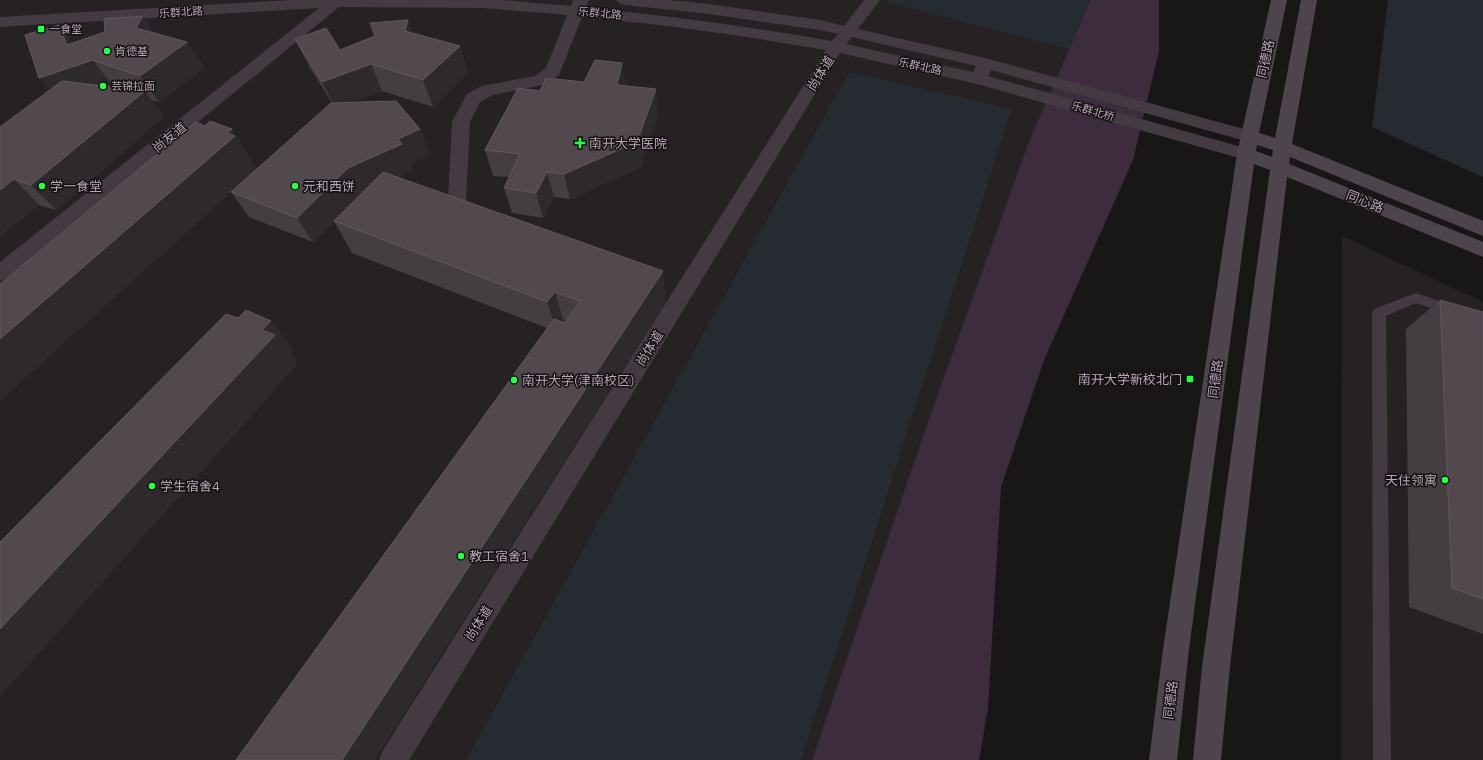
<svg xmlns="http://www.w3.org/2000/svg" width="1483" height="760" font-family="'IBM Plex Sans','Noto Sans SC',sans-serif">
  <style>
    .built { fill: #262224 }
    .green { fill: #262a31 }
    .water { fill: #3d2b3e }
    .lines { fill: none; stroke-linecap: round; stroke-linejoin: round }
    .lane { fill: #433b41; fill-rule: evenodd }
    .street { fill: #433b41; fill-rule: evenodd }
    .secondary { fill: #4e454c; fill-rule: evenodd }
    .wall { fill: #443e42 }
    .shaded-wall { fill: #2d292c }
    .building { fill: #51494e; stroke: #61585f }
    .poi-dot { fill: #28ff46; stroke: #141113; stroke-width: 1.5 }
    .labels { text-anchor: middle; stroke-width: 3; stroke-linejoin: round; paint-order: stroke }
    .far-street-label { font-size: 11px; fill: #baa7b7; stroke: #141113 }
    .far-poi-label { font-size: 11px; fill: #baa7b7; stroke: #141113; text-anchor: start }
    .street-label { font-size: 13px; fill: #baa7b7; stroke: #141113 }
    .poi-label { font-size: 13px; fill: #baa7b7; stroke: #141113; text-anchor: start }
  </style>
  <rect width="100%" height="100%" fill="#191618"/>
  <path class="built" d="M 0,0 L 1141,0 L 917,760 L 0,760 Z
    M 1342,236 L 1483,302 L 1483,760 L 1341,760 Z"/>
  <path class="green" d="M 889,0 L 1098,0 L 1069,49 L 887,2 Z
    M 1388,0 L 1483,0 L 1483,177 L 1372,127 Z
    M 849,72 L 1012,109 L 801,760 L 466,760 Z"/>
  <path class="water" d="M 1091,0 L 1159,0 L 1159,51 L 1133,160 L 1044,360 L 1001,487 L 988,708 L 979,760 L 812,760 L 928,422 L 1030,139 Z"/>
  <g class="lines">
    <path class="lane" d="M 1416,293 L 1483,316 L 1483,326 L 1416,303 L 1386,316 L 1391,760 L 1373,760 L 1372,313 L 1374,309 Z"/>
    <path class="street" d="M 291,0 L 502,0 L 571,6 L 573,0 L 589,0 L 586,8 C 668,15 750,27 832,41 L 838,34 L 820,30 L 709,14 L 624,5 L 619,3 L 616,0 L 668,0 L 709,4 L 820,20 L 844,26 L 864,0 L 880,0 L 858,29 L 985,58 L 1255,132 L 1258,136 L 1255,140 L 1249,142 L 991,70 L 988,76 L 1252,150 L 1255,154 L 1252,158 L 1246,160 L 977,84 L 840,53 L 409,760 L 379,760 L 383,750 L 826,50 C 745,36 664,24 582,17 L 559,75 L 546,84 L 493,95 L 480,102 L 470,122 L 466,199 C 470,208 478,212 483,221 L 480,226 L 473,228 L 466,226 L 454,215 L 448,199 L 452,122 L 467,94 L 482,86 L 535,76 L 546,68 L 567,15 L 484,8 L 339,7 L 7,278 L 0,281 L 0,262 L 319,8 L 0,27 L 0,17 ZM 852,37 L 976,66 L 973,72 L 846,44 Z"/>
    <path class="secondary" d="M 1271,0 L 1287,0 L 1259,133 L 1275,138 L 1301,0 L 1317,0 L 1292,144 L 1483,221 L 1483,236 L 1290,157 L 1289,164 L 1483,242 L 1483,257 L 1287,177 L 1230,667 L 1221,760 L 1193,760 L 1202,667 L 1270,170 L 1254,164 L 1189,649 L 1177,760 L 1149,760 L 1163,649 L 1237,154 ZM 1257,145 L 1273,150 L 1272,157 L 1256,151 Z"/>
  </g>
  <path class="wall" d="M 408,20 L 413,34 L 468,72 L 433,107 L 382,91 L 351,102 L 420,129 L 430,155 L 411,164 L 413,169 L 397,177 L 666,301 L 374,760 L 236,760 L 547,328 L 352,253 L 334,221 L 313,242 L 249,217 L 231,192 L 332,103 L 309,66 L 295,39 L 340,50 L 375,36 Z
    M 154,33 L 187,42 L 204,68 L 159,102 L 152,100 L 164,117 L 56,210 L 39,205 L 0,236 L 0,127 L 50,91 L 73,43 Z
    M 626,86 L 658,115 L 640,168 L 570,199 L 554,197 L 543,218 L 512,213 L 504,188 L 509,177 L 493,176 L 485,150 Z
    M 1440,300 L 1483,312 L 1483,634 L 1409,607 L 1406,329 Z"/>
  <path class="shaded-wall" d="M 143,16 L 160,42 L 136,28 Z
    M 408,20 L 418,46 L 405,31 Z
    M 59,25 L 79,51 L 93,60 L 113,86 L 61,104 L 39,78 Z
    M 187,42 L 204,68 L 159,102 L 140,76 Z
    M 460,46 L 468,72 L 433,107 L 423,80 Z
    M 622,63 L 626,89 L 617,85 Z
    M 371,64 L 382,91 L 335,108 L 322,82 Z
    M 656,89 L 658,115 L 640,168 L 570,199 L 564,174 Z
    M 145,91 L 164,117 L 56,210 L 31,185 Z
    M 232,129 L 253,162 L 252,163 L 257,169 L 0,401 L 0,339 Z
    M 420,129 L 430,155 L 411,164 L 413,169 L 361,194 L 313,242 L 297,218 L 348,168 L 398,139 Z
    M 547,172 L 554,197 L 543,218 L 536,193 Z
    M 14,179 L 39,205 L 0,236 L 0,190 Z
    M 663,271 L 666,301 L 374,760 L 342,760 Z
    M 555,292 L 564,322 L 557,332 L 547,302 Z
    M 271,321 L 294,350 L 291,354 L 298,364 L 0,697 L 0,629 L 262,330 Z"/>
  <path class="building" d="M 143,16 L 136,28 L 187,42 L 140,76 L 93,60 L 39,78 L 25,35 L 59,25 L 67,45 L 105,32 L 104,19 Z
    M 408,20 L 405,31 L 460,46 L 423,80 L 371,64 L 322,82 L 295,39 L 326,28 L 340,50 L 375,36 L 370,23 Z
    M 595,60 L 622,63 L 617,85 L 656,89 L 637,142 L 564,174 L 547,172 L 536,193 L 504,188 L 520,154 L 485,150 L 518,88 L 540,91 L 546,78 L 584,82 Z
    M 62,81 L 145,91 L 31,185 L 14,179 L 0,190 L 0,127 Z
    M 396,101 L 420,129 L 398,139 L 402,144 L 348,168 L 297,218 L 231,192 L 331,103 Z
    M 210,121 L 232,129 L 227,133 L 235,136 L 0,339 L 0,284 L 196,122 L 205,126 Z
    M 383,172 L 663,271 L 342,760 L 236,760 L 554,319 L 565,323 L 580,301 L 555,292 L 547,302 L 334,221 Z
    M 1440,300 L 1483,312 L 1483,599 L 1452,588 Z
    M 246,310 L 271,321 L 262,330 L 275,335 L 0,629 L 0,542 L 226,314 L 238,318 Z"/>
  <g class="poi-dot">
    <rect x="37" y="25" width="8" height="8" rx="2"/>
    <circle cx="107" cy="51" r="4"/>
    <circle cx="103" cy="86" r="4"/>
    <path d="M578 137h4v4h4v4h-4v4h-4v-4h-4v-4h4z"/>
    <circle cx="42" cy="186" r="4"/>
    <circle cx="295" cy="186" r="4"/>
    <rect x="1186" y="375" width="8" height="8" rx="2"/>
    <circle cx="514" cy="380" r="4"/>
    <circle cx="1445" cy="480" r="4"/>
    <circle cx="152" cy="486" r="4"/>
    <circle cx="461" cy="556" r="4"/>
  </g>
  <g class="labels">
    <g class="far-street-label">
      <text transform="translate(181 12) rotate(-4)" y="4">乐群北路</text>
      <text transform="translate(600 13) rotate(5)" y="4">乐群北路</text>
      <text transform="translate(920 66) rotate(12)" y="4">乐群北路</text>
      <text transform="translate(1093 111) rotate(16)" y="4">乐群北桥</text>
    </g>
    <g class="far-poi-label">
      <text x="49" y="33">一食堂</text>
      <text x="115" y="55">肯德基</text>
      <text x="111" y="90">芸锦拉面</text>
    </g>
    <g class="street-label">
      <text transform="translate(1265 59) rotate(-78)" y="5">同德路</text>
      <text transform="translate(820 73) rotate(-58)" y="5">尚体道</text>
      <text transform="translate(169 137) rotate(-39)" y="5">尚友道</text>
      <text transform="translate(1365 201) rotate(22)" y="5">同心路</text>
      <text transform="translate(649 348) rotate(-58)" y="5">尚体道</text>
      <text transform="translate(1215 379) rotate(-82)" y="5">同德路</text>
      <text transform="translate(478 623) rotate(-58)" y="5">尚体道</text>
      <text transform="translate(1170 700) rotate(-83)" y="5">同德路</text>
    </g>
    <g class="poi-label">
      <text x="589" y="148">南开大学医院</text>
      <text x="50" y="191">学一食堂</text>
      <text x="303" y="191">元和西饼</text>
      <text x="1182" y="384" text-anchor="end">南开大学新校北门</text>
      <text x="522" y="385">南开大学(津南校区)</text>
      <text x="1437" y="485" text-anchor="end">天住领寓</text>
      <text x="160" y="491">学生宿舍4</text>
      <text x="469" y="561">教工宿舍1</text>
    </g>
  </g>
</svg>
